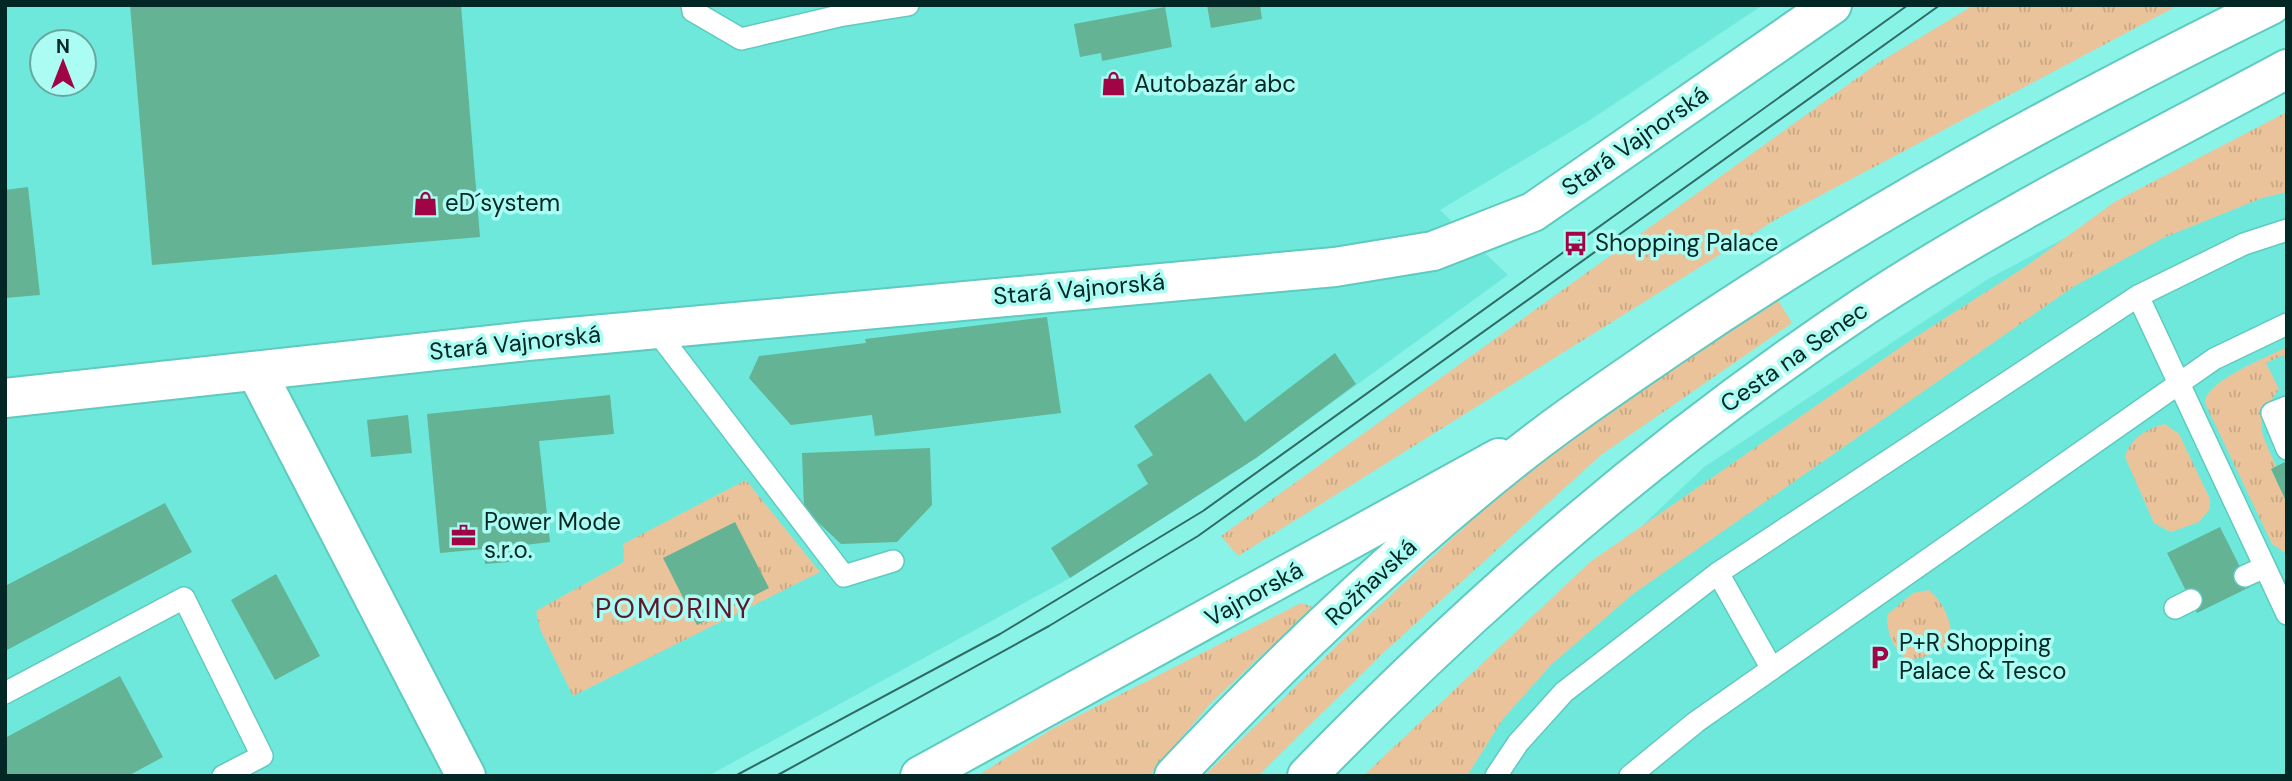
<svg xmlns="http://www.w3.org/2000/svg" width="2292" height="781" font-family="'DM Sans',sans-serif">
  <style>
    .built { fill: #6fe8dc; fill-rule: evenodd }
    .grass { fill: url(#grass-tufts) }
    .building { fill: #63b394 }
    .lines { fill: none; stroke-linecap: round; stroke-linejoin: round }
    .lane-casing { stroke: #5fcabf; stroke-width: 24 }
    .street-casing { stroke: #5fcabf; stroke-width: 42 }
    .secondary-casing { stroke: #5fcabf; stroke-width: 42 }
    .primary-casing { stroke: #5fcabf; stroke-width: 42 }
    .lane { stroke: #fff; stroke-width: 21 }
    .street { stroke: #fff; stroke-width: 38 }
    .secondary { stroke: #fff; stroke-width: 38 }
    .primary { stroke: #fff; stroke-width: 38 }
    .tram { stroke: #306b66; stroke-width: 2 }
    .labels { text-anchor: middle; stroke-width: 7; stroke-linejoin: round; paint-order: stroke }
    .poi-label { font-size: 24px; fill: #032724; stroke: #abfcf3; text-anchor: start }
    .street-label { font-size: 24px; fill: #032724; stroke: #abfcf3 }
    .quarter-label { font-size: 28px; letter-spacing: 2px; fill: #5c182c; stroke: #abfcf3 }
  </style>
  <defs>
    <pattern id="grass-tufts" width="24" height="20" patternUnits="userSpaceOnUse" patternTransform="scale(1.75)"><rect width="24" height="20" fill="#eac39a"/><path d="M3 7l-1-3M5 7V3M7 7l1-3M15 17l-1-3M17 17v-4M19 17l1-3" fill="none" stroke="#c7a885"/></pattern>
  </defs>
  <rect width="100%" height="100%" fill="#89f3e8"/>
  <path class="built" d="M 5,5 L 1763,5 L 1587,122 L 1440,210 L 1508,275 L 1256,458 L 1070,578 L 708,776 L 5,776 ZM 42,42 L 84,42 L 84,84 L 42,84 Z
    M 2287,119 L 2287,776 L 1378,776 L 1704,467 L 1988,279 Z"/>
  <path class="grass" d="M 1974,5 L 2175,7 L 1780,217 L 1238,556 L 1221,536 L 1878,63 Z
    M 2287,112 L 2287,192 L 2262,198 L 2163,238 L 2073,287 L 1633,594 L 1551,665 L 1503,719 L 1467,776 L 1363,776 L 1590,562 L 1911,340 L 2025,267 L 2116,201 Z
    M 1776,297 L 1792,323 L 1601,455 L 1382,654 L 1258,776 L 1204,776 L 1351,632 L 1524,472 Z
    M 2287,347 L 2287,363 L 2283,355 L 2266,363 L 2279,389 C 2253,425 2259,427 2276,466 L 2271,469 L 2287,503 L 2287,554 L 2272,544 L 2205,403 C 2205,381 2268,357 2287,347 Z
    M 2165,424 L 2179,434 L 2210,499 L 2210,509 L 2199,522 L 2171,532 L 2154,523 L 2125,457 C 2131,438 2146,429 2165,424 Z
    M 746,480 L 820,572 L 573,696 L 540,629 L 536,611 L 624,562 L 623,544 Z
    M 1929,590 C 1944,603 1951,620 1952,640 C 1938,653 1926,658 1907,660 C 1893,648 1887,634 1887,615 L 1913,593 Z
    M 1301,603 L 1313,607 L 1210,704 L 1149,776 L 977,776 L 1052,729 Z"/>
  <path class="building" d="M 130,5 L 461,5 L 480,237 L 152,265 Z
    M 1207,5 L 1260,5 L 1262,19 L 1211,28 Z
    M 1165,7 L 1172,47 L 1102,61 L 1101,53 L 1080,57 L 1074,24 Z
    M 28,187 L 40,295 L 5,298 L 5,190 Z
    M 1047,317 L 1061,413 L 875,436 L 872,415 L 791,425 L 749,378 L 759,356 L 866,343 L 865,339 Z
    M 1335,353 L 1356,384 L 1256,458 L 1070,578 L 1051,548 L 1148,484 L 1137,465 L 1153,455 L 1134,426 L 1210,373 L 1245,422 Z
    M 610,395 L 614,434 L 539,441 L 550,542 L 508,547 L 509,562 L 485,564 L 484,549 L 440,553 L 427,414 Z
    M 408,415 L 412,453 L 371,457 L 367,420 Z
    M 930,448 L 932,505 L 897,542 L 841,544 L 804,509 L 802,453 Z
    M 2287,461 L 2287,503 L 2271,469 Z
    M 165,503 L 192,552 L 5,651 L 5,586 Z
    M 735,522 L 769,588 L 697,625 L 663,558 Z
    M 2220,527 L 2250,587 L 2197,613 L 2167,553 Z
    M 276,574 L 320,656 L 275,680 L 231,600 Z
    M 120,676 L 163,757 L 128,776 L 5,776 L 5,738 Z"/>
  <g class="lines">
    <defs>
      <path id="lane" d="M 692,5 L 693,11 L 741,39 L 839,16 L 845,5
        M 839,16 L 908,5
        M 2138,296 L 2287,614
        M 655,329 L 844,576 L 893,561
        M 2287,407 L 2272,413 L 2287,449
        M 1718,573 L 1772,669
        M 2245,576 L 2265,567
        M 2175,608 L 2191,600
        M 5,693 L 184,598 L 262,756 L 223,776
        M 1496,776 L 1518,743 L 1564,692 L 1718,573 L 2138,296 L 2244,244 L 2287,230
        M 1630,776 L 1696,722 L 2214,359 L 2287,324"/>
      <path id="street" d="M 256,371 L 466,776
        M 5,398 L 527,341 L 1335,267 L 1433,251 L 1533,212 L 1832,5"/>
      <path id="secondary" d="M 920,776 L 1499,458"/>
      <path id="primary" d="M 1174,776 C 1277,666 1388,560 1505,466 C 1558,423 1615,385 1670,347 C 1861,217 2064,107 2271,5
        M 1307,776 C 1479,599 1660,442 1866,305 C 2000,217 2146,145 2287,69"/>
    </defs>
    <use href="#lane" class="lane-casing"/>
    <use href="#street" class="street-casing"/>
    <use href="#secondary" class="secondary-casing"/>
    <use href="#primary" class="primary-casing"/>
    <use href="#lane" class="lane"/>
    <use href="#street" class="street"/>
    <use href="#secondary" class="secondary"/>
    <use href="#primary" class="primary"/>
    <path class="tram" d="M 735,776 L 1000,634 L 1203,511 L 1908,5
      M 776,776 L 1049,626 L 1198,536 L 1940,5"/>
  </g>
  <defs>
    <symbol id="shop-bare" viewBox="-9 -9 18 18"><path d="M-5-2.5h2.3a2.7 3.5 0 0 1 5.4 0H5L5.5 6h-11ZM-1.5-2.5h3a1.5 2.3 0 0 0-3 0Z" fill="#a00445" stroke="#abfcf3" stroke-width="2.5" paint-order="stroke"/></symbol>
    <symbol id="bus-bare" viewBox="-9 -9 18 18"><path d="M-5-6H5V4H4V6H2V4H-2V6H-4V4H-5ZM-3.5-4V0h7V-4ZM-3.5 1.2v1.5H-2V1.2ZM2 1.2v1.5H3.5V1.2Z" fill="#a00445" stroke="#abfcf3" stroke-width="2.5" paint-order="stroke"/></symbol>
    <symbol id="office-bare" viewBox="-9 -9 18 18"><path d="M-6-3h4V-5.5h4V-3h4V5H-6ZM-1-4.5V-3h2v-1.5ZM-6 0V1H6V0Z" fill="#a00445" stroke="#abfcf3" stroke-width="2.5" paint-order="stroke"/></symbol>
    <symbol id="parking-bare" viewBox="-9 -9 18 18"><path d="M-3.5-5.5H1a3.5 3.5 0 0 1 0 7H-1V5.5H-3.5ZM-1-3.4V-.6H.8a1.4 1.4 0 0 0 0-2.8Z" fill="#a00445" stroke="#abfcf3" stroke-width="2.5" paint-order="stroke"/></symbol>
  </defs>
  <g fill-rule="evenodd">
    <use href="#shop-bare" x="1096" y="66" width="35" height="35"/>
    <use href="#shop-bare" x="408" y="186" width="35" height="35"/>
    <use href="#bus-bare" x="1558" y="226" width="35" height="35"/>
    <use href="#office-bare" x="446" y="518" width="35" height="35"/>
    <use href="#parking-bare" x="1862" y="640" width="35" height="35"/>
  </g>
  <g class="labels">
    <g class="poi-label">
      <text x="1134" y="92">Autobazár abc</text>
      <text x="445" y="211">eD´system</text>
      <text x="1595" y="251">Shopping Palace</text>
      <text x="484" y="530">Power Mode<tspan x="484" dy="28">s.r.o.</tspan></text>
      <text x="1899" y="651">P+R Shopping<tspan x="1899" dy="28">Palace &amp; Tesco</tspan></text>
    </g>
    <g class="street-label">
      <text transform="translate(1635 141) rotate(-35)" y="8">Stará Vajnorská</text>
      <text transform="translate(1079 289) rotate(-5)" y="8">Stará Vajnorská</text>
      <text transform="translate(515 343) rotate(-6)" y="8">Stará Vajnorská</text>
      <text transform="translate(1794 357) rotate(-35)" y="8">Cesta na Senec</text>
      <text transform="translate(1371 582) rotate(-43)" y="8">Rožňavská</text>
      <text transform="translate(1254 594) rotate(-29)" y="8">Vajnorská</text>
    </g>
    <g class="quarter-label">
      <text x="674" y="618">POMORINY</text>
    </g>
  </g>
  <rect width="2292" height="781" fill="none" stroke="#032724" stroke-width="14"/>
  <g transform="translate(63 63)"><circle r="33" fill="#abfcf3" stroke="#68a7a0" stroke-width="2"/>
  <path d="M0-5L12 26L0 18L-12 26Z" fill="#a00445"/>
  <text y="-10" font-size="19" font-weight="bold" text-anchor="middle" fill="#032724">N</text>
  </g>
</svg>
